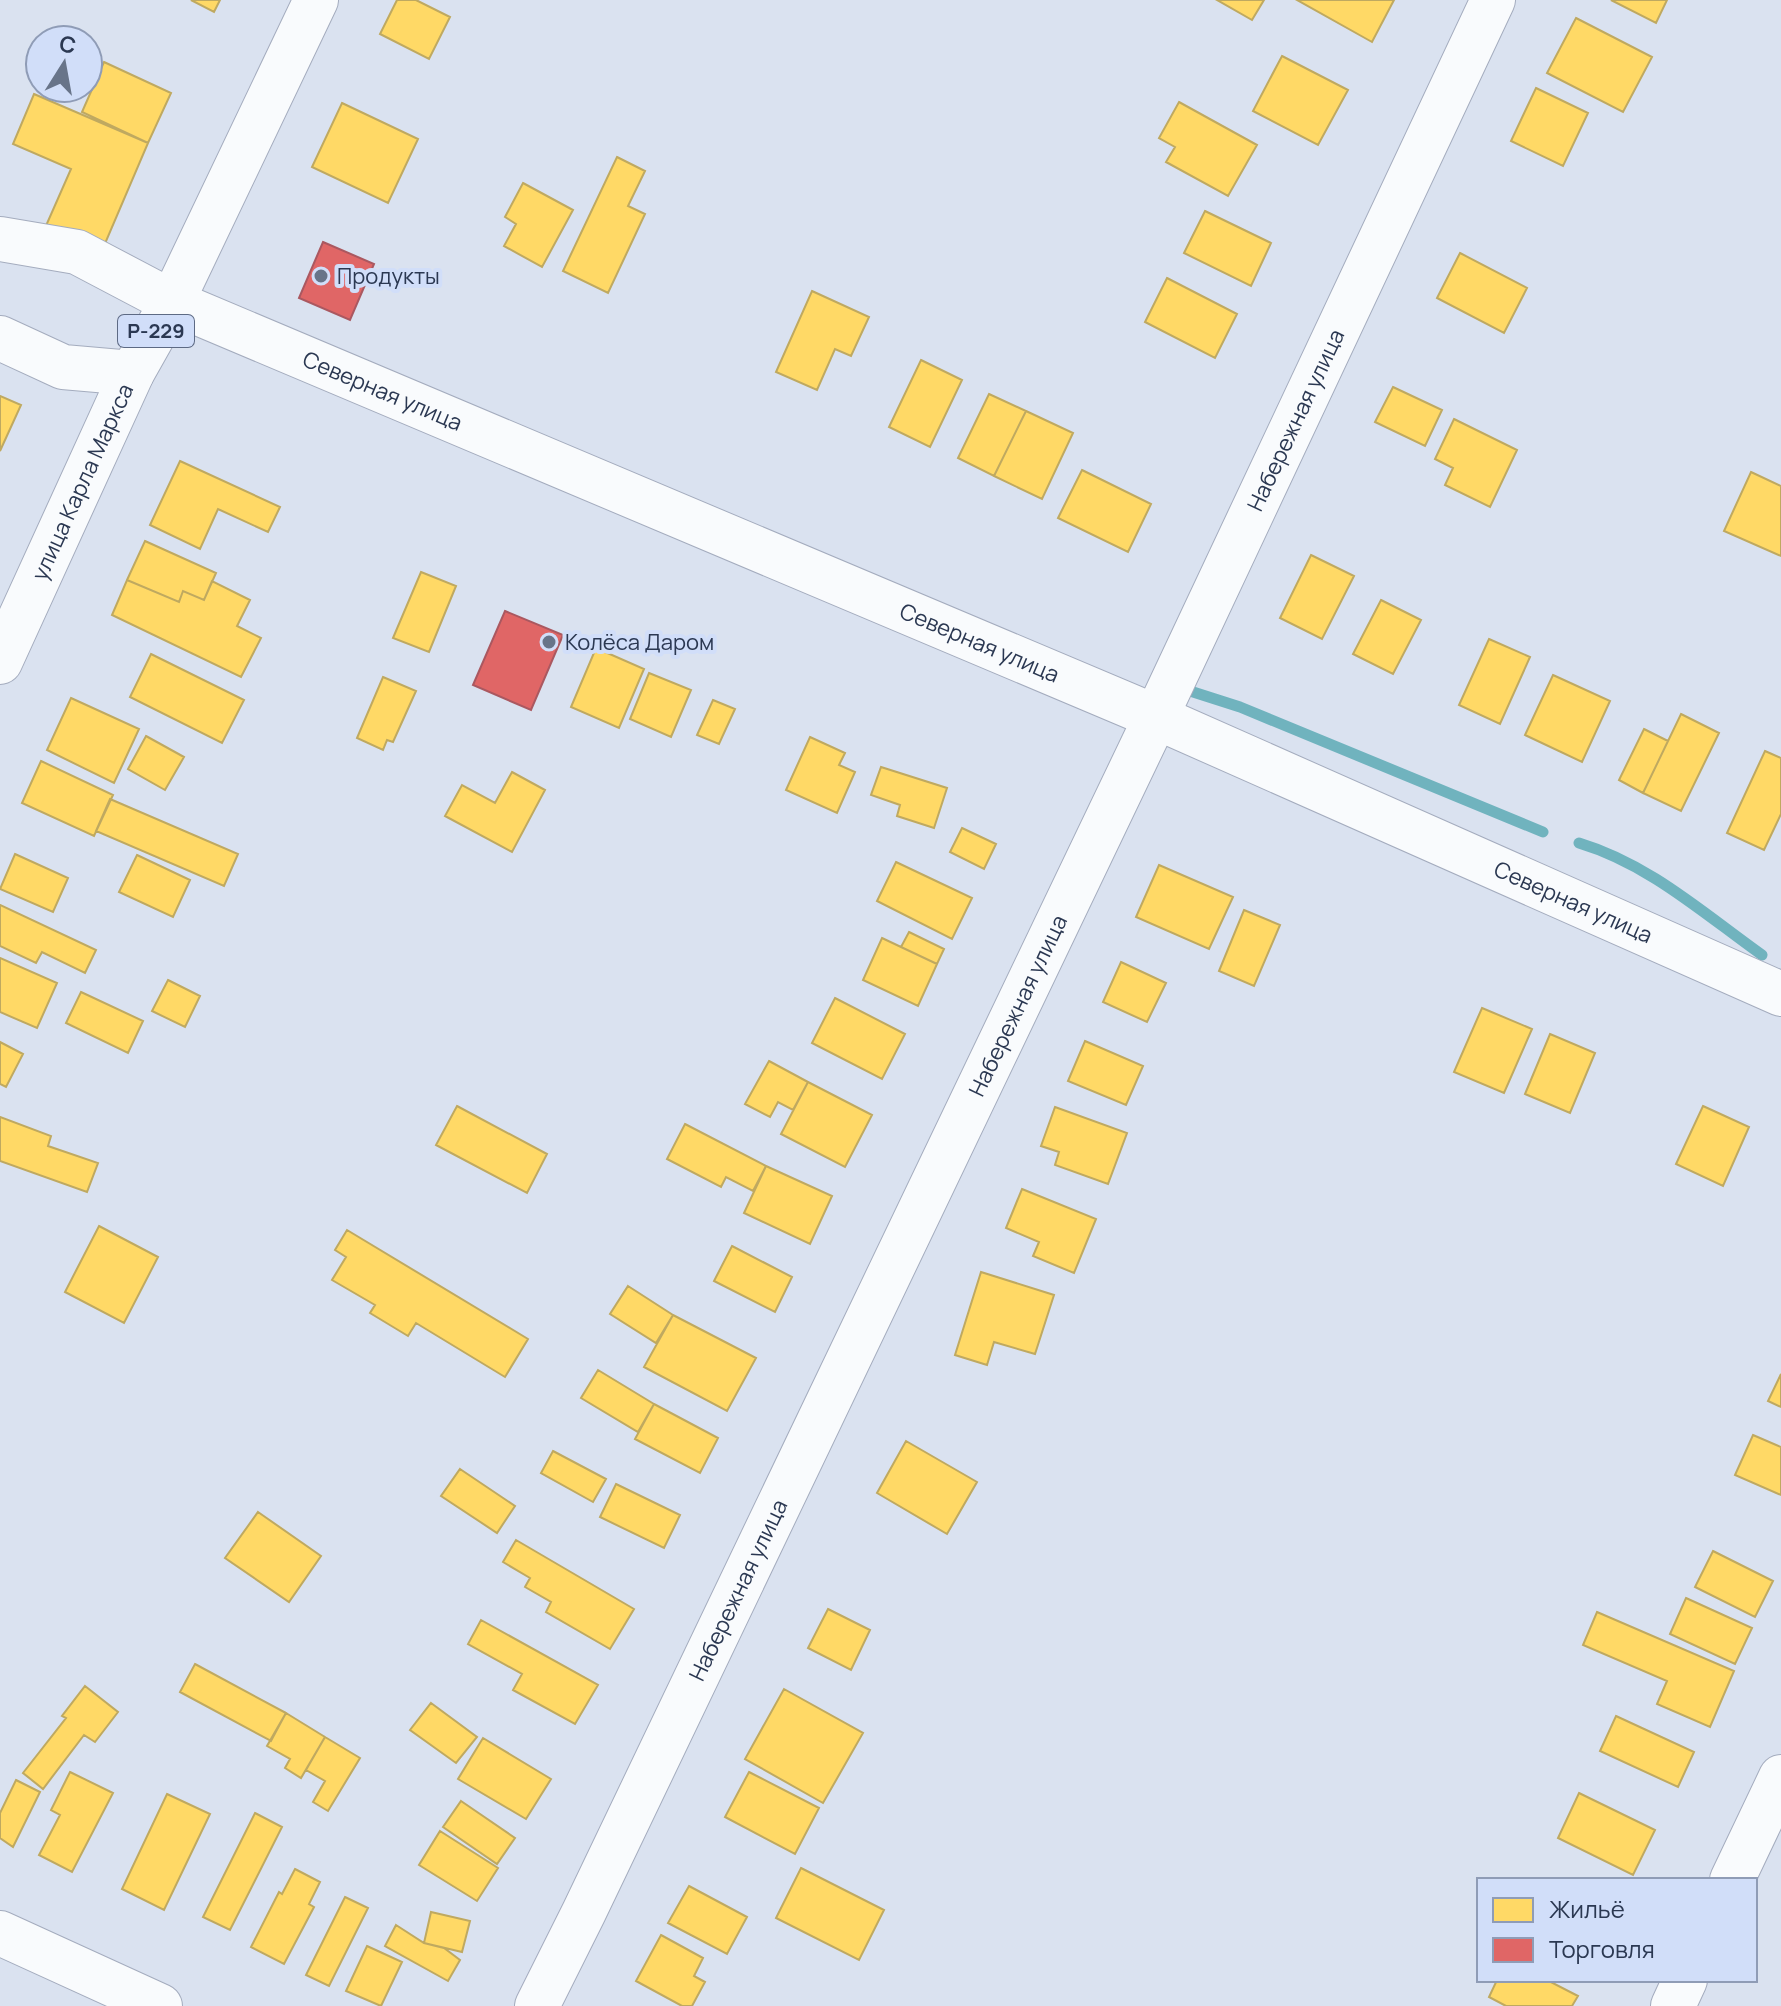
<svg xmlns="http://www.w3.org/2000/svg" width="1781" height="2006" font-family="Manrope,sans-serif">
  <style>
    .homes { fill: #ffd966; stroke: #bfa960; stroke-width: 2 }
    .shops { fill: #e06666; stroke: #aa5860; stroke-width: 2 }
    .lines { fill: none; stroke-linecap: round; stroke-linejoin: round }
    .stream { stroke: #70b3be; stroke-width: 11 }
    .minor-casing { stroke: #a4acbe; stroke-width: 46 }
    .highway-casing { stroke: #a4acbe; stroke-width: 46 }
    .minor { stroke: #f9fbfd; stroke-width: 44 }
    .highway { stroke: #f9fbfd; stroke-width: 44 }
    .poi-dot { fill: #687489; stroke: #d1def9; stroke-width: 3 }
    .labels { text-anchor: middle; stroke-width: 8; stroke-linejoin: round; paint-order: stroke }
    .shield { fill: #d1def9; stroke: #5d6a84; stroke-width: 2 }
    .shield-label { font-size: 20px; font-weight: bold; fill: #2b3852 }
    .poi-label { font-size: 22px; fill: #2b3852; stroke: #d1def9; text-anchor: start }
    .street-label { font-size: 22px; fill: #2b3852; stroke: #d1def9 }
  </style>
  <rect width="100%" height="100%" fill="#dae2f0"/>
  <path class="homes" d="M 191,0 L 220,0 L 214,12 Z
    M 397,0 L 416,0 L 450,17 L 429,59 L 380,34 Z
    M 1217,0 L 1264,0 L 1252,20 Z
    M 1297,0 L 1394,0 L 1372,42 Z
    M 1611,0 L 1667,0 L 1656,23 Z
    M 1576,18 L 1652,57 L 1623,112 L 1547,73 Z
    M 1282,56 L 1348,90 L 1318,145 L 1253,111 Z
    M 104,62 L 171,93 L 148,143 L 82,112 Z
    M 1536,88 L 1588,113 L 1563,166 L 1511,141 Z
    M 34,94 L 148,143 L 101,253 L 45,228 L 71,169 L 13,144 Z
    M 1179,102 L 1257,145 L 1228,196 L 1166,162 L 1175,147 L 1159,138 Z
    M 342,103 L 418,139 L 388,203 L 312,167 Z
    M 617,157 L 645,171 L 628,206 L 645,214 L 608,293 L 563,271 Z
    M 523,183 L 573,210 L 542,267 L 504,246 L 516,224 L 505,217 Z
    M 1205,211 L 1271,243 L 1251,286 L 1184,253 Z
    M 1460,253 L 1527,288 L 1504,333 L 1437,298 Z
    M 1167,278 L 1237,314 L 1215,358 L 1145,322 Z
    M 812,291 L 869,317 L 851,356 L 835,349 L 817,390 L 776,372 Z
    M 921,360 L 962,380 L 930,447 L 889,427 Z
    M 1393,387 L 1442,410 L 1425,446 L 1375,422 Z
    M 989,394 L 1026,411 L 994,476 L 958,458 Z
    M 0,396 L 21,405 L 0,451 Z
    M 1026,411 L 1073,433 L 1042,499 L 994,476 Z
    M 1454,419 L 1517,450 L 1490,507 L 1445,485 L 1453,468 L 1435,459 Z
    M 180,461 L 280,507 L 268,532 L 218,509 L 200,549 L 150,525 Z
    M 1082,470 L 1151,504 L 1128,552 L 1058,518 Z
    M 1751,472 L 1781,486 L 1781,556 L 1724,531 Z
    M 145,541 L 216,573 L 204,600 L 183,591 L 179,602 L 127,580 Z
    M 1311,555 L 1354,576 L 1322,639 L 1280,618 Z
    M 421,572 L 456,586 L 429,652 L 393,638 Z
    M 127,580 L 179,602 L 183,591 L 204,600 L 212,581 L 250,600 L 237,626 L 261,638 L 241,677 L 112,615 Z
    M 1381,600 L 1421,620 L 1393,674 L 1353,654 Z
    M 1489,639 L 1530,657 L 1500,724 L 1459,705 Z
    M 596,648 L 644,669 L 619,728 L 571,707 Z
    M 151,654 L 244,700 L 222,743 L 130,697 Z
    M 649,673 L 691,690 L 671,737 L 630,719 Z
    M 1553,675 L 1610,701 L 1582,762 L 1525,735 Z
    M 383,677 L 416,691 L 393,742 L 387,740 L 383,750 L 357,738 Z
    M 71,698 L 139,729 L 114,783 L 47,750 Z
    M 713,700 L 735,709 L 719,744 L 697,735 Z
    M 1681,714 L 1719,733 L 1681,811 L 1643,793 Z
    M 1644,729 L 1668,741 L 1643,793 L 1619,780 Z
    M 146,736 L 184,757 L 165,790 L 128,769 Z
    M 810,737 L 845,753 L 839,765 L 855,772 L 837,813 L 786,790 Z
    M 1765,751 L 1781,758 L 1781,814 L 1764,850 L 1727,833 Z
    M 41,761 L 113,795 L 94,836 L 22,803 Z
    M 881,767 L 947,788 L 934,828 L 897,816 L 900,805 L 871,795 Z
    M 512,772 L 545,790 L 512,852 L 445,816 L 462,785 L 495,803 Z
    M 110,799 L 238,854 L 224,886 L 96,831 Z
    M 962,828 L 996,844 L 984,869 L 950,852 Z
    M 15,854 L 68,878 L 53,912 L 0,889 Z
    M 137,855 L 190,880 L 173,917 L 119,892 Z
    M 896,862 L 972,898 L 952,939 L 877,901 Z
    M 1159,865 L 1233,897 L 1209,949 L 1136,917 Z
    M 0,905 L 96,950 L 85,973 L 42,952 L 36,963 L 0,946 Z
    M 1244,910 L 1280,925 L 1254,986 L 1219,971 Z
    M 909,932 L 944,949 L 937,964 L 901,947 Z
    M 882,938 L 937,964 L 918,1006 L 863,980 Z
    M 0,958 L 57,983 L 37,1028 L 0,1012 Z
    M 1121,962 L 1166,983 L 1147,1022 L 1103,1002 Z
    M 168,980 L 200,996 L 185,1027 L 152,1011 Z
    M 81,992 L 143,1021 L 128,1053 L 66,1023 Z
    M 835,998 L 905,1034 L 882,1079 L 812,1043 Z
    M 1482,1008 L 1532,1029 L 1504,1093 L 1454,1072 Z
    M 1550,1034 L 1595,1053 L 1570,1113 L 1525,1094 Z
    M 1085,1041 L 1143,1066 L 1126,1105 L 1068,1081 Z
    M 0,1042 L 23,1054 L 6,1087 L 0,1084 Z
    M 769,1061 L 808,1082 L 793,1110 L 778,1102 L 770,1117 L 745,1104 Z
    M 808,1082 L 872,1115 L 845,1167 L 781,1134 Z
    M 457,1106 L 547,1154 L 527,1193 L 436,1145 Z
    M 1703,1106 L 1749,1127 L 1723,1186 L 1676,1164 Z
    M 1055,1107 L 1127,1133 L 1108,1184 L 1055,1165 L 1059,1152 L 1041,1146 Z
    M 0,1117 L 51,1136 L 48,1146 L 98,1163 L 87,1192 L 0,1161 Z
    M 685,1124 L 766,1166 L 753,1191 L 726,1177 L 721,1187 L 667,1159 Z
    M 766,1166 L 832,1196 L 810,1244 L 744,1213 Z
    M 1022,1189 L 1096,1219 L 1074,1273 L 1033,1256 L 1039,1242 L 1006,1228 Z
    M 99,1226 L 158,1257 L 124,1323 L 65,1292 Z
    M 347,1230 L 528,1339 L 505,1377 L 416,1323 L 408,1336 L 370,1313 L 375,1305 L 332,1280 L 346,1257 L 335,1250 Z
    M 732,1246 L 792,1277 L 775,1312 L 714,1281 Z
    M 981,1272 L 1054,1295 L 1035,1354 L 994,1342 L 987,1365 L 955,1355 Z
    M 628,1286 L 673,1315 L 656,1343 L 610,1314 Z
    M 673,1315 L 756,1358 L 727,1411 L 644,1367 Z
    M 598,1370 L 654,1404 L 638,1432 L 581,1398 Z
    M 1781,1374 L 1781,1407 L 1768,1401 Z
    M 654,1404 L 718,1438 L 700,1473 L 635,1439 Z
    M 1753,1435 L 1781,1447 L 1781,1495 L 1735,1475 Z
    M 906,1441 L 977,1482 L 947,1534 L 877,1493 Z
    M 553,1451 L 606,1479 L 593,1502 L 541,1473 Z
    M 460,1469 L 515,1506 L 497,1533 L 441,1496 Z
    M 616,1484 L 680,1515 L 664,1548 L 600,1517 Z
    M 258,1512 L 321,1556 L 289,1602 L 225,1558 Z
    M 516,1540 L 634,1609 L 610,1649 L 546,1612 L 551,1602 L 525,1587 L 530,1578 L 503,1562 Z
    M 1713,1551 L 1773,1581 L 1755,1617 L 1695,1587 Z
    M 1686,1598 L 1752,1628 L 1735,1664 L 1670,1634 Z
    M 828,1609 L 870,1630 L 851,1670 L 808,1648 Z
    M 1597,1612 L 1734,1671 L 1710,1727 L 1657,1704 L 1667,1681 L 1583,1645 Z
    M 481,1620 L 598,1685 L 575,1724 L 513,1690 L 522,1674 L 468,1644 Z
    M 195,1664 L 286,1713 L 271,1741 L 180,1692 Z
    M 85,1686 L 118,1712 L 95,1742 L 84,1735 L 43,1789 L 23,1773 L 66,1718 L 62,1716 Z
    M 784,1689 L 863,1733 L 823,1803 L 745,1759 Z
    M 431,1703 L 477,1737 L 456,1763 L 410,1730 Z
    M 286,1713 L 325,1737 L 301,1778 L 285,1768 L 290,1759 L 267,1746 Z
    M 1616,1716 L 1694,1752 L 1678,1787 L 1600,1751 Z
    M 325,1737 L 360,1758 L 328,1811 L 313,1802 L 325,1781 L 306,1770 Z
    M 483,1738 L 551,1779 L 526,1819 L 458,1779 Z
    M 70,1772 L 113,1793 L 72,1872 L 39,1855 L 60,1815 L 51,1810 Z
    M 749,1772 L 819,1808 L 795,1854 L 725,1817 Z
    M 16,1780 L 40,1792 L 13,1847 L 0,1838 L 0,1813 Z
    M 1579,1793 L 1655,1830 L 1633,1875 L 1558,1838 Z
    M 167,1794 L 210,1814 L 164,1910 L 122,1889 Z
    M 461,1801 L 515,1838 L 497,1864 L 443,1827 Z
    M 255,1813 L 282,1827 L 230,1930 L 203,1917 Z
    M 440,1831 L 498,1868 L 477,1901 L 419,1865 Z
    M 801,1868 L 884,1910 L 859,1960 L 776,1918 Z
    M 295,1869 L 320,1882 L 309,1904 L 314,1907 L 284,1964 L 251,1947 L 279,1892 L 282,1894 Z
    M 689,1886 L 747,1917 L 727,1954 L 668,1923 Z
    M 345,1897 L 368,1908 L 329,1986 L 306,1975 Z
    M 431,1912 L 470,1921 L 462,1952 L 424,1943 Z
    M 396,1925 L 424,1943 L 444,1948 L 460,1960 L 448,1981 L 385,1946 Z
    M 661,1935 L 703,1958 L 694,1976 L 705,1982 L 692,2006 L 682,2006 L 636,1981 Z
    M 367,1946 L 402,1962 L 381,2006 L 346,1991 Z
    M 1497,1980 L 1547,1980 L 1578,1996 L 1572,2006 L 1506,2006 L 1489,1997 Z"/>
  <path class="shops" d="M 323,242 L 374,264 L 350,320 L 299,298 Z
    M 505,611 L 563,635 L 531,710 L 473,685 Z"/>
  <g class="lines">
    <path class="stream" d="M 1190,691 L 1240,707 L 1543,832
      M 1579,843 C 1649,864 1703,913 1762,955"/>
    <defs>
      <g id="minor">
        <path id="s1" d="M 0,239 L 77,252 L 172,302 L 1156,717 L 1781,994"/>
        <path d="M 0,338 L 63,367 L 132,373"/>
        <path d="M 1732,1880 L 1781,1777"/>
        <path d="M 0,1933 L 160,2006"/>
        <path id="s2" d="M 537,2006 L 584,1912 L 1156,717 L 1493,0"/>
        <path d="M 1673,2006 L 1685,1980"/>
      </g>
      <g id="highway">
        <path id="s3" d="M 0,662 L 132,373 L 172,302 L 316,0"/>
      </g>
    </defs>
    <use href="#minor" class="minor-casing"/>
    <use href="#highway" class="highway-casing"/>
    <use href="#minor" class="minor"/>
    <use href="#highway" class="highway"/>
  </g>
  <g class="poi-dot">
    <circle cx="321" cy="276" r="8"/>
    <circle cx="549" cy="642" r="8"/>
  </g>
  <g class="labels">
    <rect class="shield" x="118" y="315" width="76" height="32" rx="6"/>
    <g class="shield-label">
      <text x="156" y="338">Р-229</text>
    </g>
    <g class="poi-label">
      <text x="337" y="284">Продукты</text>
      <text x="565" y="650">Колёса Даром</text>
    </g>
    <g class="street-label">
      <text dy="8" stroke="none"><textPath href="#s1" startOffset="414">Северная улица</textPath></text>
      <text dy="8" stroke="none"><textPath href="#s2" startOffset="1758">Набережная улица</textPath></text>
      <text dy="8" stroke="none"><textPath href="#s3" startOffset="198">улица Карла Маркса</textPath></text>
      <text dy="8" stroke="none"><textPath href="#s1" startOffset="1062">Северная улица</textPath></text>
      <text dy="8" stroke="none"><textPath href="#s1" startOffset="1710">Северная улица</textPath></text>
      <text dy="8" stroke="none"><textPath href="#s2" startOffset="1110">Набережная улица</textPath></text>
      <text dy="8" stroke="none"><textPath href="#s2" startOffset="462">Набережная улица</textPath></text>
    </g>
  </g>
  <rect x="1477" y="1878" width="280" height="104" fill="#d1def9" stroke="#8f9cb6" stroke-width="2"/>
  <rect x="1493" y="1898" width="40" height="24" fill="#ffd966" stroke="#8f9cb6" stroke-width="2"/>
  <text x="1549" y="1918" font-size="24" fill="#2b3852">Жильё</text>
  <rect x="1493" y="1938" width="40" height="24" fill="#e06666" stroke="#8f9cb6" stroke-width="2"/>
  <text x="1549" y="1958" font-size="24" fill="#2b3852">Торговля</text>
  <g transform="translate(64 64) rotate(11)"><circle r="38" fill="#d1def9" stroke="#8f9cb6" stroke-width="2"/>
  <path d="M0-6L14 30L0 20L-14 30Z" fill="#687489"/>
  <text y="-12" font-size="22" font-weight="bold" text-anchor="middle" fill="#2b3852">С</text>
  </g>
</svg>
